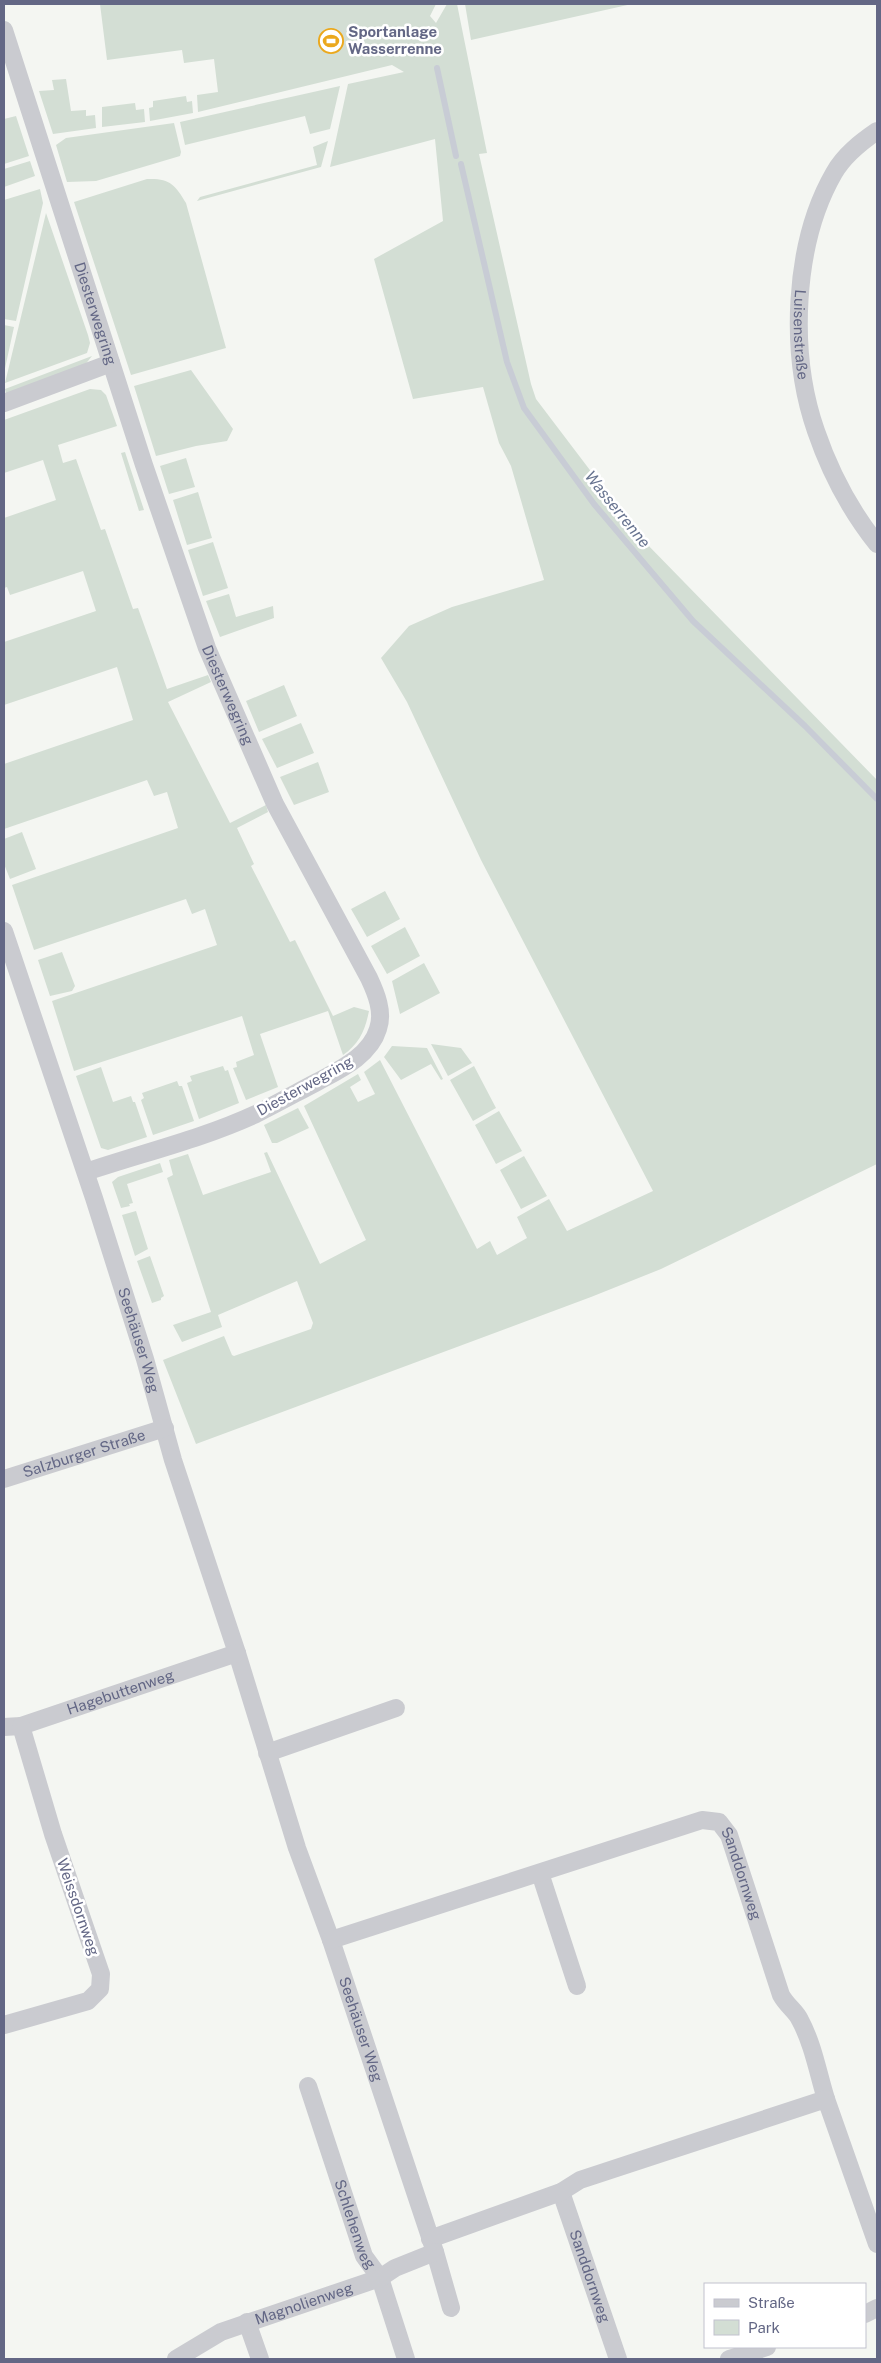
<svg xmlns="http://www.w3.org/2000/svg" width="881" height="2363" font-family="'Public Sans',sans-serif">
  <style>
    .green { fill: #d3ded4 }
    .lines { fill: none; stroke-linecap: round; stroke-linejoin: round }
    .stream { stroke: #c8ccd5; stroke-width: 6 }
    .street { stroke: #cacbd0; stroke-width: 18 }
    .labels { text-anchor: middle; stroke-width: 5; stroke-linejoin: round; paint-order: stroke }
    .poi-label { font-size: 15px; font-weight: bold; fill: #636785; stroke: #fff; text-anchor: start }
    .street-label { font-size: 15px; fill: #636785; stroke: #fff }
    .water-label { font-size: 16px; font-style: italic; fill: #687490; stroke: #fff }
  </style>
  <rect width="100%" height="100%" fill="#f4f6f2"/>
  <path class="green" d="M 100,4 L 436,4 L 430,16 L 436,23 L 447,4 L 457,4 L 487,153 L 479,154 L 531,384 L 536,399 L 643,540 L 877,780 L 877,1164 L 661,1269 L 591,1297 L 196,1444 L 163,1360 L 224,1336 L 232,1355 L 234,1356 L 311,1329 L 313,1323 L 297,1281 L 218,1315 L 222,1327 L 182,1342 L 173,1325 L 211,1312 L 167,1178 L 173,1175 L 169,1160 L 188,1154 L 203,1195 L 271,1172 L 264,1153 L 267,1152 L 320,1264 L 366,1240 L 304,1106 L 358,1074 L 361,1080 L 350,1087 L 358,1102 L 375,1094 L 364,1072 L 380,1060 L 477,1249 L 490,1241 L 497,1255 L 527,1238 L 517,1217 L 549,1199 L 567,1231 L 653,1191 L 481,860 L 407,702 L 381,658 L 409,626 L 452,607 L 544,580 L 511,466 L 499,443 L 483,387 L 413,399 L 374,259 L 443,221 L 435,139 L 330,167 L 348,84 L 404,72 L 392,65 L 198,112 L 197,95 L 218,92 L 214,59 L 184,63 L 182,50 L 107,60 Z
    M 465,4 L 632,4 L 471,40 Z
    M 66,79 L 71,111 L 86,110 L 86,116 L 95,115 L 96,128 L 53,134 L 39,91 L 54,90 L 52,80 Z
    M 340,86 L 330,129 L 310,134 L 305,116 L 185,145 L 180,122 Z
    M 186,96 L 187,102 L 192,101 L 193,113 L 150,121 L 149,108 L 153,107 L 153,101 Z
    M 135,103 L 136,110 L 144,109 L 145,122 L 102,127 L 102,107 Z
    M 16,116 L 29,156 L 4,164 L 4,119 Z
    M 174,123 L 181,152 L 180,156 L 96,181 L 67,182 L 56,145 L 66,138 Z
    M 328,141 L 321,167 L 197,201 L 200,197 L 317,165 L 313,147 Z
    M 30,161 L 35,176 L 4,187 L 4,169 Z
    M 147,179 C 169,178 175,184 186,203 L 226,348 L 131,375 L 74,202 Z
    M 40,189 L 43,203 L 16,321 L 4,319 L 4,200 Z
    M 46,213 L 88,335 L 90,343 L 87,353 L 5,383 Z
    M 4,325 L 14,327 L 4,373 Z
    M 92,356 L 84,366 L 6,394 L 5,389 Z
    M 191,370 L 233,429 L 227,441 L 196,446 L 156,456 L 134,386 Z
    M 90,389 L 101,390 L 106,395 L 117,426 L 58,445 L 63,463 L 76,459 L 101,530 L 105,529 L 133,609 L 138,608 L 167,689 L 208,675 L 211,682 L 168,702 L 230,823 L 266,805 L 268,812 L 237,828 L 254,864 L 251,866 L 290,942 L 295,940 L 333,1016 L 354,1007 L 369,1011 C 365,1031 359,1044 343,1055 L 328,1011 L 260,1034 L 278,1087 L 246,1100 L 233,1068 L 237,1067 L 236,1062 L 254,1055 L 242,1016 L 74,1071 L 52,1001 L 217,945 L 205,909 L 192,914 L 186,899 L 34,950 L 12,885 L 178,828 L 167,792 L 154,796 L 147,780 L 4,829 L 4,764 L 133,720 L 117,667 L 4,705 L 4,642 L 96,611 L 83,571 L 10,595 L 7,587 L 4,588 L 4,518 L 56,500 L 43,460 L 4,473 L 4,420 Z
    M 125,452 L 144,510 L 139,511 L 121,453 Z
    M 186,458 L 195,487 L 169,494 L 160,466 Z
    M 198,492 L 212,538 L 187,545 L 173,500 Z
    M 213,542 L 228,588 L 203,596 L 188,550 Z
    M 229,594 L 236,617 L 273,606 L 274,618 L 220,637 L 206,601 Z
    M 284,685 L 297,716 L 259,732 L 246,701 Z
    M 301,723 L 314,753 L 277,768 L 262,739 Z
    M 318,762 L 329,792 L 294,805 L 280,777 Z
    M 22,832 L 36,869 L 10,879 L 4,864 L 4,839 Z
    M 385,891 L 400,919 L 367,937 L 351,909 Z
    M 405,927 L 420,956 L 387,974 L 371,946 Z
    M 62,952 L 75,986 L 72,991 L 50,996 L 38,960 Z
    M 424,963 L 440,993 L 400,1014 L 392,981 Z
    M 431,1044 L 461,1048 L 472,1063 L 448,1076 Z
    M 392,1046 L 427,1048 L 443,1079 L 441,1080 L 431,1064 L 401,1080 L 384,1057 Z
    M 223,1066 L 225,1071 L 228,1070 L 239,1103 L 199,1119 L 187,1083 L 192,1081 L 190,1076 Z
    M 474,1066 L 496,1108 L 473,1121 L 450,1080 Z
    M 101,1067 L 113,1102 L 131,1096 L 133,1102 L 135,1102 L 147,1137 L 108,1150 L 101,1148 L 76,1076 Z
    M 177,1081 L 179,1086 L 182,1086 L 194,1121 L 153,1135 L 141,1100 L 144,1098 L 142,1093 Z
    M 298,1108 L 309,1128 L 277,1143 L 272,1143 L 264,1125 Z
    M 499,1111 L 522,1151 L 496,1164 L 475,1125 Z
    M 524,1156 L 547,1196 L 521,1209 L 500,1170 Z
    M 160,1163 L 163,1172 L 127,1184 L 133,1203 L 129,1204 L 130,1206 L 121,1208 L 112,1182 L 118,1177 Z
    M 136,1211 L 148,1249 L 135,1256 L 122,1215 Z
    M 150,1256 L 164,1296 L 161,1298 L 161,1300 L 152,1303 L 137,1261 Z"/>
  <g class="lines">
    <path class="stream" d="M 437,68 L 456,156
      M 461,164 L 507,362 L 524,408 L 594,504 L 693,621 L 805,726 L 877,799"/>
    <g class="street">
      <path id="s1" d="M 4,30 L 144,465 L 207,648 L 275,804 L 369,978 C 376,993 384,1012 378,1029 C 370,1056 339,1070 317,1082 C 296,1093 276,1104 256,1114 C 202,1139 142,1153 86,1172"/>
      <path id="s2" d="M 877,131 C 861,142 844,155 834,173 C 793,244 789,354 816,431 C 830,472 850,510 877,544"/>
      <path d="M 4,403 L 111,363"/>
      <path id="s3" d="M 4,931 L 94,1198 L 145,1359 L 173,1460 L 237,1653 L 297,1848 L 331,1940 L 435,2252 L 451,2308"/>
      <path id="s4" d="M 4,1479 L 165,1428"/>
      <path id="s5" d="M 4,1727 L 21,1726 L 237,1653"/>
      <path d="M 267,1753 L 396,1708"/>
      <path d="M 540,1873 L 577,1986"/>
      <path id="s6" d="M 331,1940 L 702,1820 L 719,1822 L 729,1835 L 781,1995 C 787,2006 796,2011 800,2020 C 813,2044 818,2073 826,2099"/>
      <path d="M 4,2025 L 88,2001 L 100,1989 L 101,1974 L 53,1834 L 21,1726"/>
      <path id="s7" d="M 308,2086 L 364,2256 L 380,2278 L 406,2359"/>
      <path id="s8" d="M 561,2192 L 618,2359"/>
      <path d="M 430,2239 L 561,2192 L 580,2180 L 826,2099 L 877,2244"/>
      <path d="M 865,2314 L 877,2308"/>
      <path d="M 247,2322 L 260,2359"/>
      <path id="s9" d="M 176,2359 L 221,2332 L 380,2278 L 395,2268 L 435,2252"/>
      <path d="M 729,2359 L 767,2347"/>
    </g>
  </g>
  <defs>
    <symbol id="stadium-ring" viewBox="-11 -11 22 22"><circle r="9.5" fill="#fff" stroke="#eba81d" stroke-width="1.5"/><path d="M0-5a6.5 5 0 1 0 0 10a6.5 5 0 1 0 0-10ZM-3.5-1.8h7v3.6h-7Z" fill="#eba81d"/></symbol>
  </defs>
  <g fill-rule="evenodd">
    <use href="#stadium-ring" x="317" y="27" width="28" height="28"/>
  </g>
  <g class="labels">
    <g class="poi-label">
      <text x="348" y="37">Sportanlage<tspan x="348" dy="17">Wasserrenne</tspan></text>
    </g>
    <g class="street-label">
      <text dy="5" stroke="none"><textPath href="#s1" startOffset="298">Diesterwegring</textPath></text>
      <text dy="5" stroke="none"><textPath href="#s2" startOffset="228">Luisenstraße</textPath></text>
      <text dy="5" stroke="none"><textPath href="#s1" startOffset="702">Diesterwegring</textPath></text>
      <text transform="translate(305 1086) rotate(-29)" y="5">Diesterwegring</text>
      <text dy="5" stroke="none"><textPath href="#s3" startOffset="431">Seehäuser Weg</textPath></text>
      <text dy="5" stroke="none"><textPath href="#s4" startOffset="84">Salzburger Straße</textPath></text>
      <text dy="5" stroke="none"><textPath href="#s5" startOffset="122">Hagebuttenweg</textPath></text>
      <text dy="5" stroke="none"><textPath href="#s6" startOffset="464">Sanddornweg</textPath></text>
      <text transform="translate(78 1907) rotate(71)" y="5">Weissdornweg</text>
      <text dy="5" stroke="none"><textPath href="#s3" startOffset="1155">Seehäuser Weg</textPath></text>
      <text dy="5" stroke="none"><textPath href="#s7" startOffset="146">Schlehenweg</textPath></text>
      <text dy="5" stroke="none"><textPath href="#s8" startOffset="89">Sanddornweg</textPath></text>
      <text dy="5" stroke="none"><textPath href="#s9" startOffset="140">Magnolienweg</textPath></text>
    </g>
    <g class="water-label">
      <text transform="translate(618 509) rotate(51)" y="6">Wasserrenne</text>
    </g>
  </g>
  <rect width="881" height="2363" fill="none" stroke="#636785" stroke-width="10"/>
  <rect x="704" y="2283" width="162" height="65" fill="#ffffff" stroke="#c1c2ce"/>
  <rect x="714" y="2299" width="25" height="8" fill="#cacbd0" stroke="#c1c2ce"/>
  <text x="748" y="2308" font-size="15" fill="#636785">Straße</text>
  <rect x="714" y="2320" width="25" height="15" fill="#d3ded4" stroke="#c1c2ce"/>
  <text x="748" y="2333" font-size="15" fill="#636785">Park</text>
</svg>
